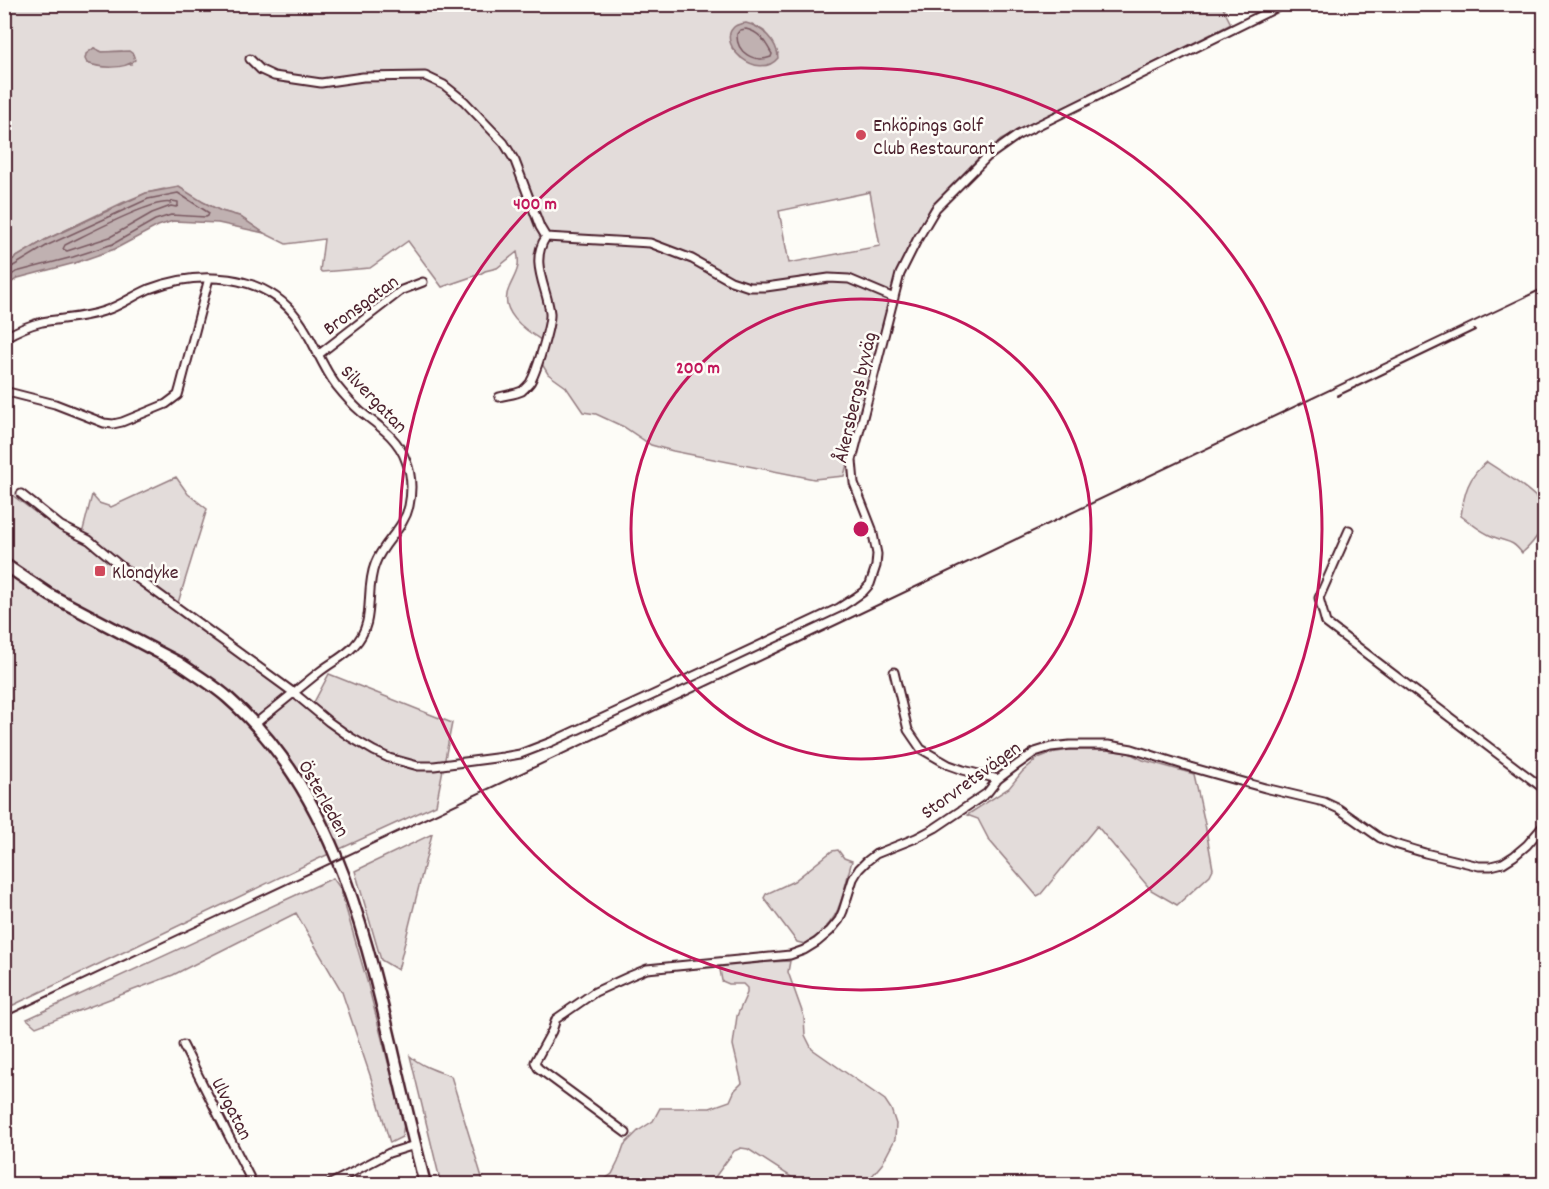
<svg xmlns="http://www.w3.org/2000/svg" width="1549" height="1189" font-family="Dekko,sans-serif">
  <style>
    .green { fill: #e3dcda; stroke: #967e82; stroke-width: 1.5; fill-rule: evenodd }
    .water { fill: #c0b1b1; stroke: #91777b; stroke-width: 1.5 }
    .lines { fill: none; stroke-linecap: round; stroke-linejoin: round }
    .shore { stroke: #795961; stroke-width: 1.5 }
    .street-casing { stroke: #4a1f2b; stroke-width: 11 }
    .secondary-casing { stroke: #4a1f2b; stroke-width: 15 }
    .street { stroke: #fdfcf7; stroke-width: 7 }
    .secondary { stroke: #fdfcf7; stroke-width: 10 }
    .rail { stroke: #4a1f2b; stroke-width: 2 }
    .ring { fill: none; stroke: #c2185b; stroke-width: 3 }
    .poi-dot { fill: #d1495b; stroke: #fdfcf7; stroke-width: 2 }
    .labels { text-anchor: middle; stroke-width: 5; stroke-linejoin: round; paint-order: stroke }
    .poi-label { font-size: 20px; fill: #4a1f2b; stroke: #fdfcf7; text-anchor: start }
    .street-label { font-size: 20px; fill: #4a1f2b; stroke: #fdfcf7 }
    .centre { fill: #c2185b; stroke: #fdfcf7; stroke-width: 3 }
    .ring-label { font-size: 18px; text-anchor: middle; font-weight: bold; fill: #c2185b; stroke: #fdfcf7; stroke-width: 5; stroke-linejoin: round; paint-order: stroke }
  </style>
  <rect width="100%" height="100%" fill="#fdfcf7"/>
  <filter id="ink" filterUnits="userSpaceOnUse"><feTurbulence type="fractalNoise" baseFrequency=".0167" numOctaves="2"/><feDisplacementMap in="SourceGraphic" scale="12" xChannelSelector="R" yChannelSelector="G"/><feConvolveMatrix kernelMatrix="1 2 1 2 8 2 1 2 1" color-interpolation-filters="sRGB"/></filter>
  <g filter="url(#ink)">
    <path class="green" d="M 1221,4 L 1231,24 L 1001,140 L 986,150 L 931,207 L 909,249 L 889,306 L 869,376 L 844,476 L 814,479 L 673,451 L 651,445 L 624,427 L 596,414 L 583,412 L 566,387 L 548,374 L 542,364 L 552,327 L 553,313 L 541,340 C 525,330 498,311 509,288 C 515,274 521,268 517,252 L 497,268 L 485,271 L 480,274 L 442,287 L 408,241 L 370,268 L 322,272 L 320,271 L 324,239 L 286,244 L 264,233 L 239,216 L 221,211 L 203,202 L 164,189 L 146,193 L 122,203 L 45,240 L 5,264 L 4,5 ZM 752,24 L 764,31 L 778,53 L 741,58 L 732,48 ZM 94,48 L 102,52 L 122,51 L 131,64 C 115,65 102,69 87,63 ZM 870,192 L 880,246 L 789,263 L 779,211 Z
      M 1487,462 C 1498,469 1538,494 1542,505 C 1549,523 1535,542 1522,553 C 1511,539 1508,543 1494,537 C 1482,533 1471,523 1461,516 C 1464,494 1468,476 1487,462 Z
      M 176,477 L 188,494 L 207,509 L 178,603 L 292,686 L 313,704 L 329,674 L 452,723 L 436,805 L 318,859 L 5,1009 L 4,489 L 59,530 L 82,534 L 92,495 L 99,503 L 111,507 Z
      M 1069,750 L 1107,750 L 1129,753 L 1143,760 L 1194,774 L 1205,824 L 1213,869 L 1210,875 L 1177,905 L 1151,890 L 1097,826 L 1041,894 L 1037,896 L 989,840 L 978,819 L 967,815 L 1009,788 L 1022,772 L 1038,758 L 1051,753 Z
      M 432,834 L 398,970 L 381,960 L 355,871 Z
      M 838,850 L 844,858 L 852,861 C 840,901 843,920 805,944 L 797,942 L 764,898 L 766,894 L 794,881 L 832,851 Z
      M 333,878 L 340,888 L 367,981 L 404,1124 L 402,1137 L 390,1143 L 372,1081 L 342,992 L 296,913 L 173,975 L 36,1027 L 27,1019 Z
      M 790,961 L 788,972 L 804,1017 L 805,1035 L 812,1049 L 885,1100 L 891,1109 L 896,1124 L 895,1139 L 882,1164 L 872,1176 L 857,1184 L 802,1184 L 748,1149 L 741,1148 L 734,1151 L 710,1184 L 598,1184 L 612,1174 L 618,1162 L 624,1145 L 638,1131 L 653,1121 L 660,1108 L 710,1108 L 730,1101 L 735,1090 L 742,1083 L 733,1045 L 737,1016 L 747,993 L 747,988 L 743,984 L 729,984 L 722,981 L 719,964 Z
      M 410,1056 C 421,1066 437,1071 451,1076 L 484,1184 L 441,1184 Z"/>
    <path class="water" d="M 746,23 C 761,26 778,42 778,58 C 758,82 717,45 733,28 C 736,24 742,24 746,23 Z
      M 94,48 L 102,52 L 129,51 L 133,54 L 135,60 C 124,70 100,68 87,63 L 85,59 L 86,54 Z
      M 179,187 L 203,202 L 221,211 L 239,216 L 264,233 L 218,223 L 173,221 L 158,226 L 115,249 L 75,263 L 18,278 L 5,287 L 5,264 L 45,240 L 146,193 Z"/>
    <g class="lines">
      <path class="shore" d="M 746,29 C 760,32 765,42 772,54 L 771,57 C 754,63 736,53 737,34 L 740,30 Z
        M 172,201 L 178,202 L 178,206 L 176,207 L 171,206 L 152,213 L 110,237 L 67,251 L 63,249 L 65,245 C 84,236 154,198 171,203 Z
        M 4,268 L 10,268 L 48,245 L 148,199 L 178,193 L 209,213 L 208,216 L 206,217 L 171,215 L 155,220 L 113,244 L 73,257 L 16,272 L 4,280"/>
      <defs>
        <path id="street" d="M 250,59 L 261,70 L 274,76 L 321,83 L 363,77 L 425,76 L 444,85 L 464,101 L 504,143 L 515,161 L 540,227 L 546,237
          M 546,237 L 650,243 L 692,259 L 731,281 L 749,287 L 766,287 L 829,278 L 849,279 L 894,298
          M 4,338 C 16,331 29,325 42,322 C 63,318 84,318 104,311 C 120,306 133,296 149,289 C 198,270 264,272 298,319 C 313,339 321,365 336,385 C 344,395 352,404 361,412 C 379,426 398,438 406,461 C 412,475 412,491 409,506 C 404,529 383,542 375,564 C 364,592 377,622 354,646 C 344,657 330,663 318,673 C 297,690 276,707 255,724
          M 318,355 L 402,290 L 423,282
          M 4,391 L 55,404 L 104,423 L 113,424 L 122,422 L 166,404 L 178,395 L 180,388 L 209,278
          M 499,397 C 506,395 516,394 522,391 C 525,388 530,384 531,381 C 537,370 551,324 550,313 C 547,287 529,262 546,237
          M 21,494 L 61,526 L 89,540 L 123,568 L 294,693 L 329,722 L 350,737 L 374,751 L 389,758 L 418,766 L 434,766 L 503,757 L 520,754 L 551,742 L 709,669 L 839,608 L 853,599 L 863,592 L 870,584 L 876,566 L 877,554 L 872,529 L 854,483 L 852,460 L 900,274 L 917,240 L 936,208 L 987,157 L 1018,135 L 1284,4
          M 1349,530 L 1319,598 L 1326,623 L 1544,789
          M 894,672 L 908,730 L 921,749 L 949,765 L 963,770 L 998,779
          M 183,1045 L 253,1184
          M 626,1133 L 538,1068 L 535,1062 L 552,1031 L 556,1019 L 595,992 L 630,976 L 647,969 L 667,967 L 790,955 L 804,950 L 817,942 L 830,931 L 839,920 L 843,911 L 853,879 L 859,869 L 867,861 L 876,854 L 916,838 L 935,828 L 987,793 L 998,779 L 1014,767 L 1035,752 L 1051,747 L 1070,745 L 1108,745 L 1132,749 L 1190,767 L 1265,788 L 1324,802 L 1339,809 L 1380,838 L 1395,844 L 1425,853 L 1479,866 L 1491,866 L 1503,863 L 1514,856 L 1527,845 L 1544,825
          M 330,1184 L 389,1153 L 415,1145"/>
        <path id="secondary" d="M 4,564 L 50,595 L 179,663 C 195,674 212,684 227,697 C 328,785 362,919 391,1043 C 402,1091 413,1138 425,1184"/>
      </defs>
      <use href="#street" class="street-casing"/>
      <use href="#secondary" class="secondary-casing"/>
      <use href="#street" class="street"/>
      <use href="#secondary" class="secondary"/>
      <path class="rail" d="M 1337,396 L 1475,330
        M 4,1017 L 800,642 L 1544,288"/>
    </g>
  </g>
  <g class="ring">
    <circle cx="861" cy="529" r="230"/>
    <circle cx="861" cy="529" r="461"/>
  </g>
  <g class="poi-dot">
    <circle cx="861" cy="135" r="6"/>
    <rect x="94" y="565" width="12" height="12" rx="3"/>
  </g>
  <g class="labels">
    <g class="poi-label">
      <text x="873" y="131">Enköpings Golf<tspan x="873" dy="23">Club Restaurant</tspan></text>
      <text x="112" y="578">Klondyke</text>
    </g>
    <g class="street-label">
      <text transform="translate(360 304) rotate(-36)" y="7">Bronsgatan</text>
      <text transform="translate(854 397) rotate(-77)" y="7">Åkersbergs byväg</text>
      <text transform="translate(375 398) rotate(46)" y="7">Silvergatan</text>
      <text transform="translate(970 779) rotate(-36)" y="7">Storvretsvägen</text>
      <text transform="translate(325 798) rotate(61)" y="7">Österleden</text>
      <text transform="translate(233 1108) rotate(63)" y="7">Ulvgatan</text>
    </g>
  </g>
  <circle cx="861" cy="529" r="9" class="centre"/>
  <g class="ring-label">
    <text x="535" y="209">400 m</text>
    <text x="698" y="373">200 m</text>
  </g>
  <rect width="1549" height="1189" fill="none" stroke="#fdfcf7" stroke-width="24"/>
  <rect x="12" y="12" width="1525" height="1165" fill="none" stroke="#4a1f2b" stroke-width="2" filter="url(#ink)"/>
</svg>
